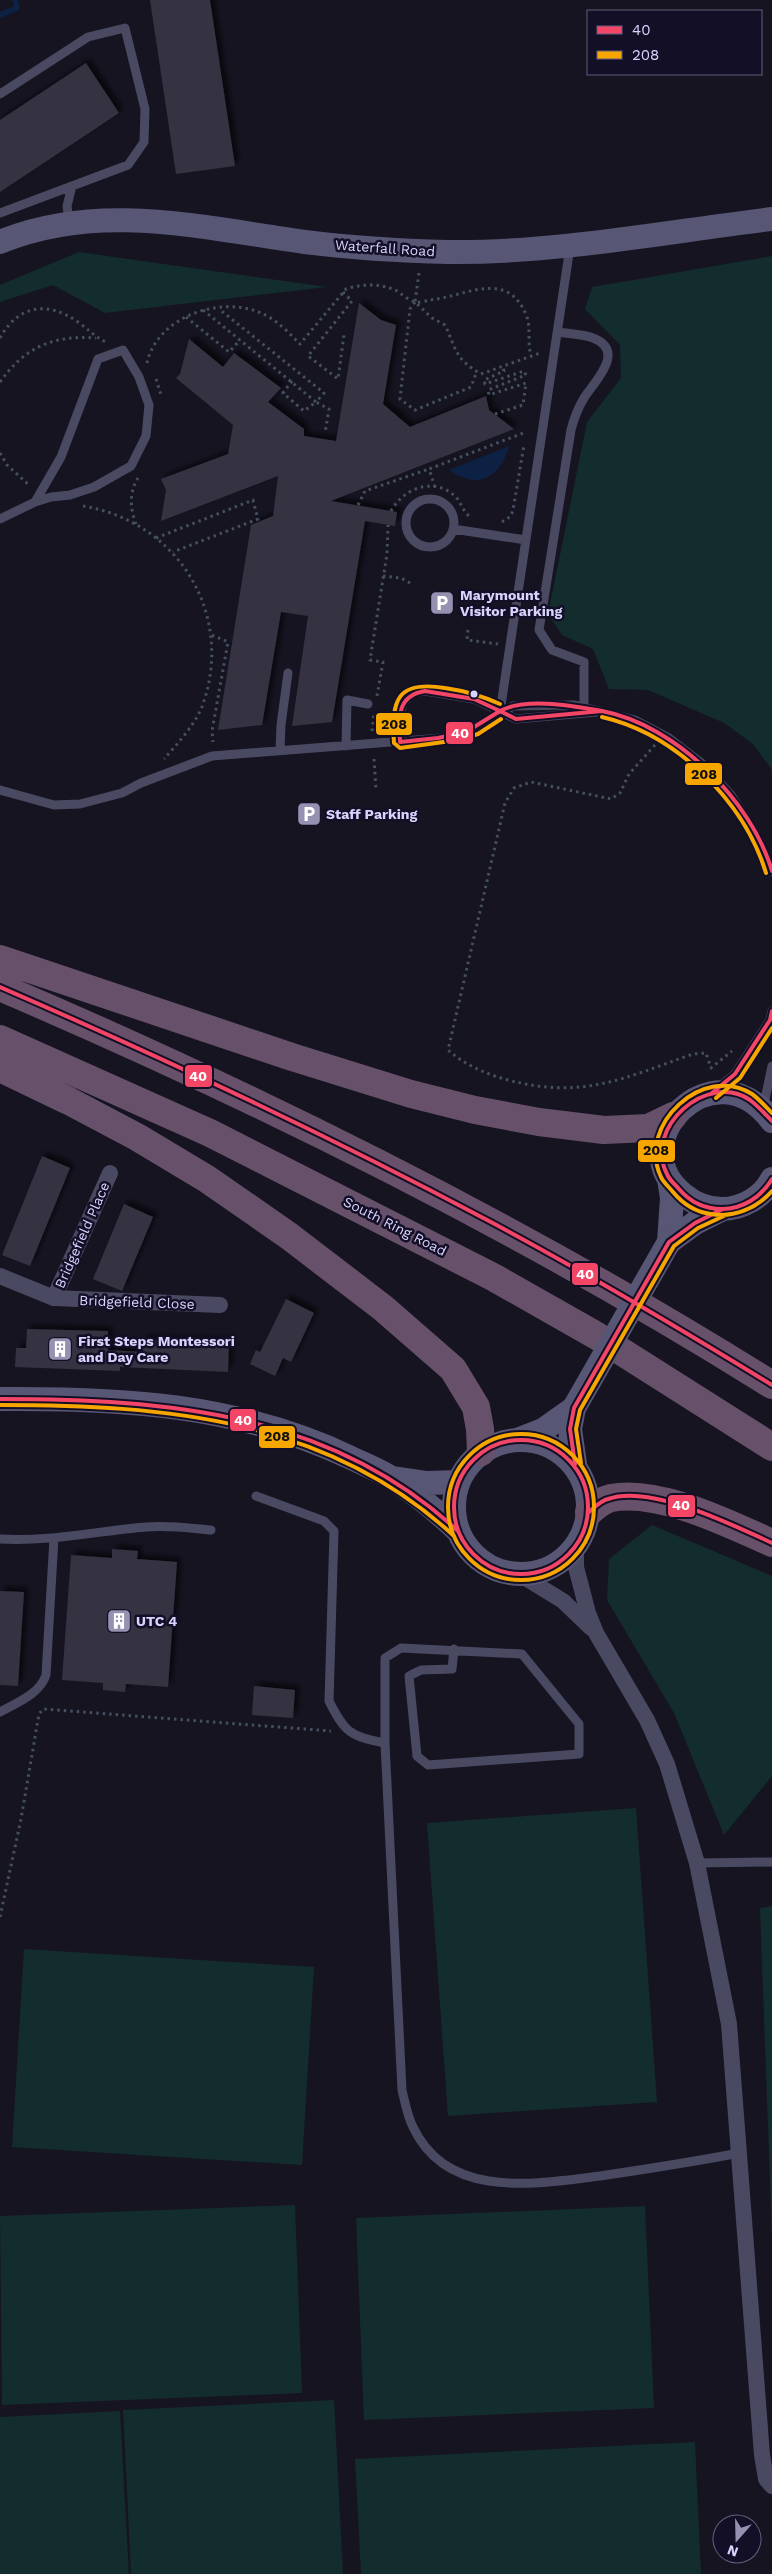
<svg xmlns="http://www.w3.org/2000/svg" width="772" height="2574" font-family="'Work Sans',sans-serif">
  <style>
    .green { fill: #132c2d }
    .water { fill: #0d2144 }
    .lines { fill: none; stroke-linecap: round; stroke-linejoin: round }
    .stream { stroke: #0d2144; stroke-width: 5.5 }
    .building { fill: #343243; filter: url(#shadow) }
    .path { stroke: #44505f; stroke-width: 3; stroke-dasharray: 2.5 4; stroke-linecap: butt }
    .lane { stroke: #4a4962; stroke-width: 9 }
    .street { stroke: #4a4962; stroke-width: 16 }
    .secondary { stroke: #575674; stroke-width: 24 }
    .highway { stroke: #67516a; stroke-width: 28 }
    .secondary-bridge { stroke: #575674; stroke-width: 24 }
    .bus-1-casing { stroke: #130f26; stroke-width: 8 }
    .bus-2-casing { stroke: #130f26; stroke-width: 8 }
    .bus-1 { stroke: #f34667; stroke-width: 4 }
    .bus-2 { stroke: #f7a600; stroke-width: 4 }
    .bus-dot { fill: #d9d4ff; stroke: #130f26; stroke-width: 2 }
    .labels { text-anchor: middle; stroke-width: 5; stroke-linejoin: round; paint-order: stroke }
    .street-label { font-size: 14px; fill: #d9d4ff; stroke: #130f26 }
    .poi-label { font-size: 14px; font-weight: bold; fill: #d9d4ff; stroke: #130f26; text-anchor: start }
    .line-badge { stroke: #130f26; stroke-width: 2 }
    .badge-label { font-size: 14px; text-anchor: middle; font-weight: bold; fill: #fff }
    .pale-badge-label { font-size: 14px; text-anchor: middle; font-weight: bold; fill: #111 }
  </style>
  <defs>
    <filter id="shadow"><feDropShadow dx="4.5" dy="-4.5" stdDeviation="2.5" flood-color="#0009"/></filter>
  </defs>
  <rect width="100%" height="100%" fill="#161421"/>
  <path class="green" d="M 79,252 L 327,287 L 105,313 L 53,285 L 0,302 L 0,285 Z
    M 772,256 L 772,770 L 753,744 L 724,723 L 648,690 L 609,689 L 593,649 L 562,635 L 548,614 L 587,422 L 621,378 L 620,345 L 585,309 L 592,287 Z
    M 652,1525 L 772,1576 L 772,1776 L 724,1835 L 674,1713 L 607,1600 L 609,1559 Z
    M 636,1808 L 657,2102 L 448,2116 L 427,1823 Z
    M 772,1906 L 772,2237 L 760,1908 Z
    M 24,1949 L 314,1967 L 302,2165 L 12,2147 Z
    M 295,2205 L 302,2393 L 2,2405 L 0,2216 Z
    M 645,2206 L 654,2408 L 364,2420 L 356,2218 Z
    M 334,2400 L 343,2574 L 131,2574 L 123,2410 Z
    M 120,2411 L 129,2574 L 0,2574 L 0,2417 Z
    M 695,2442 L 701,2574 L 361,2574 L 355,2459 Z"/>
  <path class="water" d="M 509,446 C 500,479 477,490 449,470 Z"/>
  <g class="lines">
    <path class="stream" d="M 0,15 L 17,8 L 15,0"/>
  </g>
  <path class="building" d="M 150,0 L 210,0 L 235,166 L 176,174 Z
    M 86,63 L 119,113 L 0,192 L 0,120 Z
    M 359,303 L 381,320 L 396,325 L 383,404 L 410,427 L 486,396 L 489,410 L 514,429 L 331,501 L 397,512 L 395,526 L 365,521 L 332,722 L 292,726 L 308,616 L 281,612 L 262,725 L 218,730 L 251,525 L 273,516 L 278,476 L 161,521 L 166,490 L 161,479 L 228,454 L 233,425 L 176,378 L 180,374 L 189,339 L 223,367 L 234,353 L 281,388 L 268,402 L 304,429 L 304,436 L 336,441 Z
    M 42,1156 L 70,1168 L 30,1266 L 2,1255 Z
    M 124,1204 L 153,1217 L 122,1291 L 93,1279 Z
    M 286,1299 L 314,1313 L 291,1362 L 283,1358 L 275,1376 L 250,1364 L 256,1350 L 260,1352 Z
    M 27,1329 L 108,1331 L 108,1350 L 142,1352 L 142,1339 L 229,1342 L 228,1372 L 120,1367 L 120,1371 L 15,1367 L 16,1348 L 26,1348 Z
    M 112,1549 L 138,1551 L 137,1559 L 177,1562 L 168,1687 L 126,1684 L 125,1692 L 103,1690 L 103,1683 L 62,1680 L 71,1555 L 112,1558 Z
    M 0,1591 L 24,1592 L 18,1686 L 0,1685 Z
    M 254,1686 L 295,1690 L 293,1718 L 252,1715 Z"/>
  <g class="lines">
    <path class="path" d="M 419,273 L 415,302 L 432,318 L 445,325 C 457,351 455,359 481,374 L 540,353
      M 343,292 L 352,301 L 308,356 L 338,379 L 344,335
      M 415,302 L 410,309 L 400,399 L 415,410 L 471,387 L 477,371
      M 203,310 L 316,402 L 324,393 L 219,309
      M 186,317 L 229,352 L 240,340
      M 0,338 C 19,304 48,301 78,322 C 88,329 95,337 106,342
      M 147,363 C 157,317 220,295 261,313 C 276,319 289,333 300,344 L 346,289 C 362,284 379,283 395,290 C 401,293 408,300 415,302 C 419,303 426,301 430,300 C 467,296 508,268 527,317 C 531,329 527,343 531,355
      M 156,379 L 161,395
      M 292,381 L 283,393 L 304,411 L 316,402 L 329,409 L 325,433
      M 0,382 C 25,347 53,335 96,338
      M 495,414 L 523,405 L 526,383 L 489,395 L 488,390 L 526,375 L 524,371 L 485,384 L 484,380 L 504,371 L 502,365
      M 0,453 L 7,465 L 29,485
      M 435,487 L 429,469 L 526,432
      M 358,505 L 365,491 L 429,469
      M 83,506 C 176,521 235,612 203,704 C 196,724 178,743 164,759
      M 391,511 C 404,488 434,476 456,497 C 461,503 463,511 469,516
      M 502,522 L 511,516 L 513,510 L 524,445
      M 136,524 C 130,509 129,492 138,478
      M 156,538 L 253,500 L 258,519 L 173,552
      M 383,576 L 401,578 L 410,583
      M 468,630 L 467,640 L 498,644
      M 212,635 L 228,642 L 212,731 L 213,742
      M 377,696 L 383,662 L 370,660 L 387,554 L 388,525
      M 372,731 L 374,714
      M 655,745 L 629,774 L 620,793 L 611,799 L 531,782 L 514,788 L 505,803 L 448,1050 C 465,1065 486,1074 508,1080 C 583,1100 624,1078 693,1054 L 706,1053 L 711,1068 L 732,1051
      M 374,759 L 376,789
      M 0,1917 L 21,1819 L 39,1714 L 43,1709 L 331,1731"/>
    <path class="lane" d="M 0,94 L 88,37 L 125,28 L 145,109 L 144,142 L 128,165 L 0,213
      M 69,222 L 67,206 L 72,186
      M 558,332 C 570,334 582,334 593,338 C 627,351 594,382 584,398 C 578,408 574,418 571,430 L 539,630 L 552,650 L 584,662 L 584,707
      M406 523a24 24 0 1 1 48 0a24 24 0 1 1-48 0Z
      M 0,519 L 35,502 L 51,497 L 70,495 L 94,487 L 131,466 L 146,436 L 149,405 L 139,377 L 123,350 L 98,359 L 61,457 L 35,502
      M 453,529 L 526,540
      M 500,712 L 570,247
      M 400,742 L 399,719 L 403,703 L 413,693 L 425,691 L 474,699 L 516,719 L 597,712
      M 346,746 L 347,700 L 368,704
      M 280,750 L 281,725 L 288,673
      M 0,790 L 54,805 L 80,804 L 122,793 L 141,783 L 212,756 L 441,738 L 475,727 L 513,706 L 575,705 L 635,720 L 669,738 L 704,765 L 731,795 L 753,829 L 772,871
      M 718,1088 L 735,1074 L 770,1020 L 772,1011
      M 763,1109 L 772,1066
      M 256,1496 L 324,1521 L 334,1531 L 329,1701 C 345,1733 350,1736 385,1743
      M 0,1539 C 49,1542 97,1531 146,1527 C 167,1525 189,1528 211,1530
      M 454,1649 L 452,1669 L 421,1670 L 409,1676 L 417,1756 L 428,1765 L 579,1754 L 579,1724 L 522,1654 L 401,1648 L 385,1658 L 385,1743 L 402,2090 C 405,2102 407,2115 413,2127 C 447,2200 535,2184 600,2176 C 647,2169 693,2162 739,2153
      M 0,1712 C 16,1703 40,1694 46,1675 L 54,1538
      M 697,1863 L 772,1862"/>
    <path class="street" d="M 0,1276 L 54,1298 L 220,1305
      M 54,1298 L 110,1173
      M 576,1546 L 576,1567 L 588,1613 L 596,1633 L 647,1720 L 667,1764 L 697,1863 L 729,2024 L 762,2455 L 766,2479 L 772,2486
      M 519,1574 L 563,1601 L 591,1628"/>
    <path class="secondary" d="M 0,242 C 99,201 203,228 305,242 C 352,248 401,251 449,252 C 557,253 665,232 772,219
      M 772,1121 C 713,1042 618,1145 684,1195 C 695,1204 708,1209 722,1209 C 742,1209 763,1197 772,1179
      M 669,1242 L 672,1198 L 669,1179
      M 669,1242 L 695,1223 L 723,1209
      M 0,1399 C 121,1398 237,1404 349,1457 C 363,1464 380,1470 393,1479 C 416,1494 438,1512 458,1531
      M 574,1408 L 570,1429 L 575,1464
      M 520,1439 L 543,1430 L 574,1408
      M454 1507a67 67 0 1 1 134 0a67 67 0 1 1-134 0Z
      M 393,1478 L 427,1483 L 458,1482"/>
    <path class="highway" d="M 0,959 L 292,1057 L 411,1094 L 475,1110 L 539,1122 L 604,1130 L 648,1128 L 673,1116
      M 0,987 C 268,1102 525,1230 772,1385
      M 0,1039 L 210,1133 L 493,1277 L 597,1336 L 772,1447
      M 0,1068 L 69,1101 L 137,1137 L 207,1179 L 289,1236 L 383,1308 L 453,1369 L 476,1407 L 480,1429 L 481,1452
      M 589,1512 C 596,1506 602,1500 611,1498 C 660,1489 729,1524 772,1543"/>
    <path class="secondary-bridge" d="M 574,1408 L 669,1242"/>
    <defs>
      <path id="bus-1" d="M 425,691 L 474,699 L 500,711 L 466,732 L 438,738 L 400,742 C 399,718 396,696 425,691 Z
        M 500,711 L 516,719 L 602,711
        M 500,711 C 526,697 573,706 602,711
        M 602,711 C 676,725 751,800 772,871
        M 0,987 C 166,1059 329,1136 489,1221 C 585,1272 679,1328 772,1385
        M 712,1093 L 735,1074 L 770,1020 L 772,1011
        M 772,1121 C 765,1114 758,1106 750,1100 C 707,1071 643,1128 667,1174 C 669,1180 675,1184 679,1189 C 690,1202 705,1209 722,1209 C 743,1209 761,1197 772,1179
        M 0,1399 C 166,1399 330,1412 458,1531
        M454 1507a67 67 0 1 1 134 0a67 67 0 1 1-134 0Z
        M 575,1464 L 570,1429 L 574,1408 L 669,1242 L 695,1223 L 723,1209
        M 589,1512 C 595,1507 600,1501 608,1499 C 650,1484 733,1525 772,1543"/>
      <path id="bus-2" d="M 500,704 C 480,695 466,691 445,688 C 397,680 391,700 394,743 L 400,748 L 458,740 L 478,734 L 501,719
        M 602,717 C 676,734 744,801 766,873
        M 716,1098 L 740,1078 L 772,1028
        M 772,1113 C 766,1107 759,1099 752,1094 C 704,1063 636,1125 661,1177 C 663,1182 669,1187 673,1192 C 683,1204 695,1212 711,1214 C 734,1218 757,1208 772,1191
        M 0,1405 C 164,1405 327,1418 454,1536
        M448 1507a73 73 0 1 1 146 0a73 73 0 1 1-146 0Z
        M 581,1463 L 576,1429 L 580,1410 L 674,1246 L 698,1228 L 726,1215"/>
    </defs>
    <use href="#bus-1" class="bus-1-casing"/>
    <use href="#bus-2" class="bus-2-casing"/>
    <use href="#bus-1" class="bus-1"/>
    <use href="#bus-2" class="bus-2"/>
  </g>
  <defs>
    <symbol id="parking-square" viewBox="-11 -11 22 22"><rect x="-9" y="-9" width="18" height="18" rx="4" fill="#9591b1" stroke="#130f26"/><path d="M-3.5-5.5H1a3.5 3.5 0 0 1 0 7H-1V5.5H-3.5ZM-1-3.4V-.6H.8a1.4 1.4 0 0 0 0-2.8Z" fill="#fff"/></symbol>
    <symbol id="building-square" viewBox="-11 -11 22 22"><rect x="-9" y="-9" width="18" height="18" rx="4" fill="#9591b1" stroke="#130f26"/><path d="M-4-6H4V6H1V3H-1V6H-4ZM-2.5-4.3h1.7v1.8h-1.7ZM.8-4.3h1.7v1.8H.8ZM-2.5-1h1.7V.8h-1.7ZM.8-1h1.7V.8H.8Z" fill="#fff"/></symbol>
  </defs>
  <g fill-rule="evenodd">
    <use href="#parking-square" x="428" y="589" width="28" height="28"/>
    <use href="#parking-square" x="295" y="800" width="28" height="28"/>
    <use href="#building-square" x="46" y="1335" width="28" height="28"/>
    <use href="#building-square" x="105" y="1607" width="28" height="28"/>
  </g>
  <circle class="bus-dot" cx="474" cy="694" r="4.5"/>
  <g class="labels">
    <g class="street-label">
      <text transform="translate(385 248) rotate(4)" y="5">Waterfall Road</text>
      <text transform="translate(395 1226) rotate(27)" y="5">South Ring Road</text>
      <text transform="translate(82 1235) rotate(-66)" y="5">Bridgefield Place</text>
      <text transform="translate(137 1302) rotate(2)" y="5">Bridgefield Close</text>
    </g>
    <g class="poi-label">
      <text x="460" y="600">Marymount<tspan x="460" dy="16">Visitor Parking</tspan></text>
      <text x="326" y="819">Staff Parking</text>
      <text x="78" y="1346">First Steps Montessori<tspan x="78" dy="16">and Day Care</tspan></text>
      <text x="136" y="1626">UTC 4</text>
    </g>
  </g>
  <g class="line-badge">
    <rect x="375" y="712" width="38" height="24" rx="5" fill="#f7a600"/>
    <rect x="445" y="721" width="29" height="24" rx="5" fill="#f34667"/>
    <rect x="684" y="762" width="39" height="24" rx="5" fill="#f7a600"/>
    <rect x="184" y="1064" width="29" height="24" rx="5" fill="#f34667"/>
    <rect x="637" y="1139" width="39" height="24" rx="5" fill="#f7a600"/>
    <rect x="571" y="1262" width="28" height="24" rx="5" fill="#f34667"/>
    <rect x="229" y="1408" width="28" height="24" rx="5" fill="#f34667"/>
    <rect x="258" y="1425" width="38" height="24" rx="5" fill="#f7a600"/>
    <rect x="667" y="1494" width="29" height="24" rx="5" fill="#f34667"/>
  </g>
  <g class="badge-label">
    <text x="460" y="738">40</text>
    <text x="198" y="1081">40</text>
    <text x="585" y="1279">40</text>
    <text x="243" y="1425">40</text>
    <text x="681" y="1510">40</text>
  </g>
  <g class="pale-badge-label">
    <text x="394" y="729">208</text>
    <text x="704" y="779">208</text>
    <text x="656" y="1155">208</text>
    <text x="277" y="1441">208</text>
  </g>
  <rect x="587" y="10" width="175" height="65" fill="#130f26" stroke="#625e7d"/>
  <rect x="597" y="26" width="25" height="8" fill="#f34667" stroke="#625e7d"/>
  <text x="632" y="35" font-size="15" fill="#d9d4ff">40</text>
  <rect x="597" y="51" width="25" height="8" fill="#f7a600" stroke="#625e7d"/>
  <text x="632" y="60" font-size="15" fill="#d9d4ff">208</text>
  <g transform="translate(737 2539) rotate(200)"><circle r="24" fill="#130f26" stroke="#625e7d"/>
  <path d="M0-4L9 19L0 12L-9 19Z" fill="#9591b1"/>
  <text y="-8" font-size="14" font-weight="bold" text-anchor="middle" fill="#d9d4ff">N</text>
  </g>
</svg>
